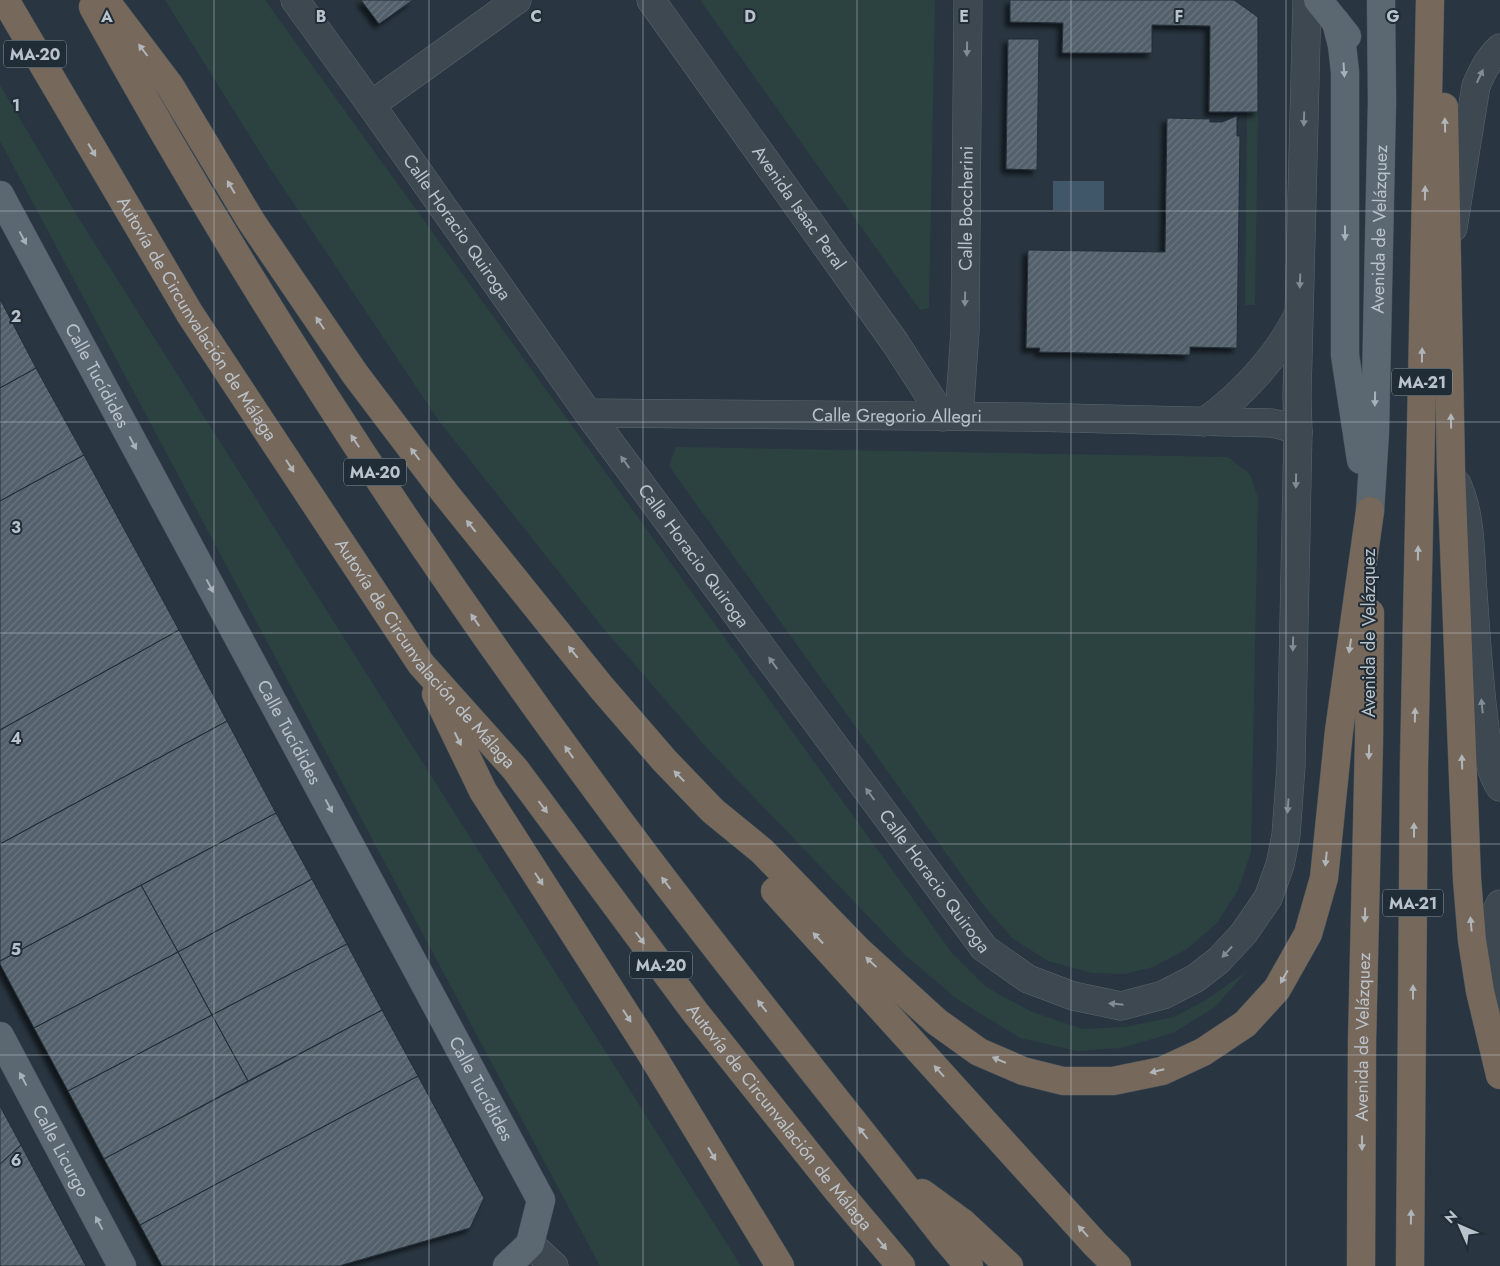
<svg xmlns="http://www.w3.org/2000/svg" width="1500" height="1266" font-family="Jost,sans-serif">
  <style>
    .green { fill: #2b4241 }
    .water { fill: #405669 }
    .building { fill: url(#building-hatch); stroke: #242f38; filter: url(#shadow) }
    .lines { fill: none; stroke-linecap: round; stroke-linejoin: round }
    .minor-casing { stroke: #5b666e; stroke-width: 29 }
    .major-casing { stroke: #47515a; stroke-width: 29 }
    .highway-casing { stroke: #48535b; stroke-width: 29 }
    .minor { stroke: #3d4851; stroke-width: 28 }
    .major { stroke: #5b6771; stroke-width: 28 }
    .highway { stroke: #76685b; stroke-width: 28 }
    .oneway { fill: #828c94 }
    .oneway2 { fill: #b0b5ba }
    .oneway3 { fill: #a7b1b9 }
    .grid { fill: none; stroke: #bac3cb; stroke-width: 1; stroke-opacity: 0.55 }
    .labels { text-anchor: middle; stroke-width: 4; stroke-linejoin: round; paint-order: stroke }
    .shield { fill: #212d36; stroke: #8c969e; stroke-width: 1 }
    .shield-label { font-size: 16px; font-weight: bold; fill: #bac3cb }
    .street-label { font-size: 18px; fill: #bac3cb; stroke: #212d36 }
    .grid-label { font-size: 16px; text-anchor: middle; font-weight: bold; fill: #bac3cb; stroke: #212d36; stroke-width: 4; stroke-linejoin: round; paint-order: stroke }
  </style>
  <defs>
    <pattern id="building-hatch" width="6" height="6" patternUnits="userSpaceOnUse" patternTransform="scale(1.25)"><rect width="6" height="6" fill="#52616b"/><path d="M-1 1l2-2M0 6l6-6M5 7l2-2" fill="none" stroke="#69767f"/></pattern>
    <filter id="shadow"><feDropShadow dx="-4.5" dy="4.5" stdDeviation="2.5" flood-color="#0009"/></filter>
  </defs>
  <rect width="100%" height="100%" fill="#293641"/>
  <path class="green" d="M 165,0 L 265,0 L 952,953 L 986,987 L 1032,1012 L 1082,1029 L 1125,1027 L 1174,1017 L 1204,1001 L 1246,972 L 1215,1007 L 1173,1033 L 1121,1048 L 1077,1051 L 1020,1038 L 957,999 L 906,956 L 706,747 L 603,628 L 439,421 L 266,162 Z
    M 700,0 L 935,0 L 929,308 L 920,310 Z
    M 0,85 L 81,222 L 741,1266 L 600,1266 L 0,141 Z
    M 1247,112 L 1258,112 L 1255,305 L 1245,305 Z
    M 676,447 L 1228,457 L 1250,474 L 1258,498 L 1251,852 L 1238,890 L 1217,923 L 1187,949 L 1153,967 L 1124,974 L 1092,973 L 1048,961 L 1012,938 L 981,902 L 669,466 Z"/>
  <path class="water" d="M 1053,181 L 1104,181 L 1104,210 L 1053,210 Z"/>
  <path class="building" d="M 361,0 L 413,0 L 379,24 Z
    M 1010,0 L 1234,0 L 1258,17 L 1258,112 L 1209,112 L 1210,26 L 1152,25 L 1152,53 L 1062,53 L 1063,23 L 1010,22 Z
    M 1008,39 L 1039,39 L 1037,170 L 1006,169 Z
    M 1237,116 L 1237,136 L 1240,136 L 1237,348 L 1190,347 L 1190,355 L 1039,352 L 1040,348 L 1026,348 L 1028,250 L 1165,252 L 1167,118 L 1210,119 L 1210,122 L 1222,122 Z
    M 0,299 L 36,368 L 0,388 Z
    M 36,368 L 84,455 L 0,501 L 0,388 Z
    M 84,455 L 179,630 L 0,730 L 0,501 Z
    M 179,630 L 227,721 L 0,844 L 0,730 Z
    M 227,721 L 276,813 L 0,961 L 0,844 Z
    M 276,813 L 312,879 L 178,952 L 141,885 Z
    M 312,879 L 347,944 L 212,1015 L 178,952 Z
    M 141,885 L 178,952 L 34,1028 L 0,964 L 0,961 Z
    M 347,944 L 382,1010 L 248,1081 L 212,1015 Z
    M 178,952 L 212,1015 L 68,1091 L 34,1028 Z
    M 382,1010 L 418,1076 L 140,1225 L 104,1159 Z
    M 212,1015 L 248,1081 L 104,1159 L 68,1091 Z
    M 418,1076 L 484,1198 L 470,1228 L 339,1266 L 162,1266 L 140,1225 Z
    M 0,1106 L 21,1145 L 0,1164 Z
    M 21,1145 L 37,1175 L 86,1266 L 0,1266 L 0,1164 Z"/>
  <g class="lines">
    <defs>
      <g id="minor">
        <path id="s1" d="M 295,0 L 371,105 L 588,413 L 984,948 L 1028,979 L 1073,996 L 1121,1006 L 1163,995 L 1196,978 L 1219,960 L 1244,933 L 1268,898 L 1280,865 L 1286,835 L 1291,766 L 1298,432 L 1297,396 L 1307,0"/>
        <path id="s2" d="M 651,0 L 896,344 L 943,417"/>
        <path d="M 371,105 L 517,0"/>
        <path d="M 1453,228 L 1476,86 C 1482,72 1488,59 1500,48"/>
        <path id="s3" d="M 588,413 L 1027,417 L 1271,423 L 1285,426 L 1298,432"/>
        <path id="s4" d="M 959,416 L 965,331 L 968,0"/>
        <path d="M 1204,422 C 1241,396 1278,356 1298,315"/>
        <path d="M 1457,484 C 1472,517 1470,557 1473,592 C 1476,638 1479,684 1485,729 C 1488,748 1489,771 1500,787"/>
        <path d="M 1493,1004 C 1490,970 1484,936 1500,904"/>
        <path d="M 530,1244 L 554,1266"/>
      </g>
      <g id="major">
        <path d="M 1318,0 L 1347,36"/>
        <path d="M 1336,22 L 1342,45 L 1345,72 L 1345,355 L 1361,460"/>
        <path id="s5" d="M 0,195 L 541,1200 L 530,1244 L 507,1266"/>
        <path id="s6" d="M 1370,511 L 1375,432 L 1382,101 L 1381,0"/>
        <path id="s7" d="M 0,1036 L 122,1266"/>
      </g>
      <g id="highway">
        <path id="s8" d="M 5,0 L 190,314 L 421,664 L 515,769 L 695,1012 L 837,1190 L 901,1266"/>
        <path d="M 105,0 L 170,86 L 251,221 L 355,374 L 445,493 L 601,687 L 664,760 L 713,811 L 762,851 L 858,950 L 937,1022 L 979,1052 L 1023,1071 L 1063,1081 L 1113,1081 L 1162,1071 L 1203,1052 L 1245,1024 L 1277,989 L 1308,934 L 1324,878 L 1339,731 L 1370,511"/>
        <path d="M 93,7 C 241,276 408,534 590,781 C 704,937 827,1087 946,1239 L 969,1266"/>
        <path d="M 1444,107 L 1451,469 L 1467,879 L 1472,940 L 1480,991 L 1500,1075"/>
        <path d="M 436,694 L 483,791 L 652,1055 L 780,1266"/>
        <path d="M 775,891 L 1095,1244 L 1117,1266"/>
        <path d="M 922,1193 L 963,1223 L 1009,1266"/>
        <path id="s9" d="M 1361,1266 L 1362,1042 L 1369,741 L 1370,613"/>
        <path d="M 1410,1266 L 1414,764 L 1430,0"/>
      </g>
    </defs>
    <use href="#minor" class="minor-casing"/>
    <use href="#major" class="major-casing"/>
    <use href="#highway" class="highway-casing"/>
    <use href="#minor" class="minor"/>
    <use href="#major" class="major"/>
    <use href="#highway" class="highway"/>
  </g>
  <defs><path id="oneway-solid" d="M-6-.8H1V-3.2L6.5 0L1 3.2V.8H-6Z" transform="scale(1.25)"/></defs>
  <g class="oneway">
    <use href="#oneway-solid" transform="translate(967 49) rotate(91)"/>
    <use href="#oneway-solid" transform="translate(1480 76) rotate(-65)"/>
    <use href="#oneway-solid" transform="translate(1304 119) rotate(92)"/>
    <use href="#oneway-solid" transform="translate(1300 281) rotate(92)"/>
    <use href="#oneway-solid" transform="translate(965 299) rotate(91)"/>
    <use href="#oneway-solid" transform="translate(625 462) rotate(-126)"/>
    <use href="#oneway-solid" transform="translate(1296 481) rotate(91)"/>
    <use href="#oneway-solid" transform="translate(1293 644) rotate(91)"/>
    <use href="#oneway-solid" transform="translate(773 663) rotate(-126)"/>
    <use href="#oneway-solid" transform="translate(1482 706) rotate(-96)"/>
    <use href="#oneway-solid" transform="translate(870 794) rotate(-126)"/>
    <use href="#oneway-solid" transform="translate(1288 806) rotate(94)"/>
    <use href="#oneway-solid" transform="translate(1227 952) rotate(133)"/>
    <use href="#oneway-solid" transform="translate(1116 1004) rotate(-174)"/>
  </g>
  <g class="oneway2">
    <use href="#oneway-solid" transform="translate(143 50) rotate(-127)"/>
    <use href="#oneway-solid" transform="translate(1445 125) rotate(-91)"/>
    <use href="#oneway-solid" transform="translate(92 150) rotate(59)"/>
    <use href="#oneway-solid" transform="translate(231 187) rotate(-121)"/>
    <use href="#oneway-solid" transform="translate(1425 193) rotate(-89)"/>
    <use href="#oneway-solid" transform="translate(320 323) rotate(-124)"/>
    <use href="#oneway-solid" transform="translate(1422 355) rotate(-89)"/>
    <use href="#oneway-solid" transform="translate(1451 421) rotate(-91)"/>
    <use href="#oneway-solid" transform="translate(355 441) rotate(-124)"/>
    <use href="#oneway-solid" transform="translate(415 454) rotate(-127)"/>
    <use href="#oneway-solid" transform="translate(290 466) rotate(57)"/>
    <use href="#oneway-solid" transform="translate(471 526) rotate(-129)"/>
    <use href="#oneway-solid" transform="translate(1418 553) rotate(-89)"/>
    <use href="#oneway-solid" transform="translate(475 620) rotate(-125)"/>
    <use href="#oneway-solid" transform="translate(1350 646) rotate(98)"/>
    <use href="#oneway-solid" transform="translate(573 652) rotate(-129)"/>
    <use href="#oneway-solid" transform="translate(1415 715) rotate(-89)"/>
    <use href="#oneway-solid" transform="translate(458 739) rotate(64)"/>
    <use href="#oneway-solid" transform="translate(569 752) rotate(-125)"/>
    <use href="#oneway-solid" transform="translate(1369 752) rotate(91)"/>
    <use href="#oneway-solid" transform="translate(1462 762) rotate(-92)"/>
    <use href="#oneway-solid" transform="translate(679 776) rotate(-134)"/>
    <use href="#oneway-solid" transform="translate(543 807) rotate(53)"/>
    <use href="#oneway-solid" transform="translate(1414 830) rotate(-90)"/>
    <use href="#oneway-solid" transform="translate(1326 859) rotate(96)"/>
    <use href="#oneway-solid" transform="translate(539 879) rotate(57)"/>
    <use href="#oneway-solid" transform="translate(666 883) rotate(-127)"/>
    <use href="#oneway-solid" transform="translate(1365 915) rotate(91)"/>
    <use href="#oneway-solid" transform="translate(1471 924) rotate(-95)"/>
    <use href="#oneway-solid" transform="translate(640 938) rotate(53)"/>
    <use href="#oneway-solid" transform="translate(818 938) rotate(-133)"/>
    <use href="#oneway-solid" transform="translate(871 962) rotate(-137)"/>
    <use href="#oneway-solid" transform="translate(1284 977) rotate(119)"/>
    <use href="#oneway-solid" transform="translate(1413 992) rotate(-90)"/>
    <use href="#oneway-solid" transform="translate(762 1006) rotate(-128)"/>
    <use href="#oneway-solid" transform="translate(627 1016) rotate(57)"/>
    <use href="#oneway-solid" transform="translate(999 1060) rotate(-157)"/>
    <use href="#oneway-solid" transform="translate(939 1071) rotate(-132)"/>
    <use href="#oneway-solid" transform="translate(1157 1071) rotate(166)"/>
    <use href="#oneway-solid" transform="translate(863 1133) rotate(-128)"/>
    <use href="#oneway-solid" transform="translate(1362 1143) rotate(90)"/>
    <use href="#oneway-solid" transform="translate(712 1154) rotate(59)"/>
    <use href="#oneway-solid" transform="translate(1411 1217) rotate(-89)"/>
    <use href="#oneway-solid" transform="translate(1083 1231) rotate(-132)"/>
    <use href="#oneway-solid" transform="translate(882 1244) rotate(50)"/>
  </g>
  <g class="oneway3">
    <use href="#oneway-solid" transform="translate(1344 70) rotate(86)"/>
    <use href="#oneway-solid" transform="translate(1345 233) rotate(90)"/>
    <use href="#oneway-solid" transform="translate(23 238) rotate(62)"/>
    <use href="#oneway-solid" transform="translate(1375 399) rotate(91)"/>
    <use href="#oneway-solid" transform="translate(133 443) rotate(62)"/>
    <use href="#oneway-solid" transform="translate(210 586) rotate(62)"/>
    <use href="#oneway-solid" transform="translate(329 806) rotate(62)"/>
    <use href="#oneway-solid" transform="translate(23 1079) rotate(-118)"/>
    <use href="#oneway-solid" transform="translate(99 1223) rotate(-118)"/>
  </g>
  <path class="grid" d="M 214,0 L 214,1266M 429,0 L 429,1266M 643,0 L 643,1266M 857,0 L 857,1266M 1071,0 L 1071,1266M 1286,0 L 1286,1266M 0,211 L 1500,211M 0,422 L 1500,422M 0,633 L 1500,633M 0,844 L 1500,844M 0,1055 L 1500,1055"/>
  <g class="labels">
    <g class="shield">
      <rect x="4" y="40.5" width="62" height="27" rx="4"/>
      <rect x="1392" y="368.5" width="60" height="27" rx="4"/>
      <rect x="344" y="458.5" width="62" height="27" rx="4"/>
      <rect x="1383" y="889.5" width="60" height="27" rx="4"/>
      <rect x="630" y="951.5" width="62" height="27" rx="4"/>
    </g>
    <g class="shield-label">
      <text x="35" y="60">MA-20</text>
      <text x="1422" y="388">MA-21</text>
      <text x="375" y="478">MA-20</text>
      <text x="1413" y="909">MA-21</text>
      <text x="661" y="971">MA-20</text>
    </g>
    <g class="street-label">
      <text dy="6" stroke="none"><textPath href="#s2" startOffset="255">Avenida Isaac Peral</textPath></text>
      <text dy="6" stroke="none"><textPath href="#s4" startOffset="208">Calle Boccherini</textPath></text>
      <text dy="6" stroke="none"><textPath href="#s1" startOffset="279">Calle Horacio Quiroga</textPath></text>
      <text dy="6" stroke="none"><textPath href="#s6" startOffset="282">Avenida de Velázquez</textPath></text>
      <text dy="6" stroke="none"><textPath href="#s8" startOffset="372">Autovía de Circunvalación de Málaga</textPath></text>
      <text dy="6" stroke="none"><textPath href="#s5" startOffset="205">Calle Tucídides</textPath></text>
      <text dy="6" stroke="none"><textPath href="#s3" startOffset="309">Calle Gregorio Allegri</textPath></text>
      <text dy="6" stroke="none"><textPath href="#s1" startOffset="684">Calle Horacio Quiroga</textPath></text>
      <text transform="translate(1369 633) rotate(-90)" y="6">Avenida de Velázquez</text>
      <text dy="6" stroke="none"><textPath href="#s8" startOffset="778">Autovía de Circunvalación de Málaga</textPath></text>
      <text dy="6" stroke="none"><textPath href="#s5" startOffset="610">Calle Tucídides</textPath></text>
      <text dy="6" stroke="none"><textPath href="#s1" startOffset="1089">Calle Horacio Quiroga</textPath></text>
      <text dy="6" stroke="none"><textPath href="#s9" startOffset="229">Avenida de Velázquez</textPath></text>
      <text dy="6" stroke="none"><textPath href="#s5" startOffset="1015">Calle Tucídides</textPath></text>
      <text dy="6" stroke="none"><textPath href="#s8" startOffset="1362">Autovía de Circunvalación de Málaga</textPath></text>
      <text dy="6" stroke="none"><textPath href="#s7" startOffset="130">Calle Licurgo</textPath></text>
    </g>
  </g>
  <g class="grid-label">
    <text x="107" y="22">A</text>
    <text x="321" y="22">B</text>
    <text x="536" y="22">C</text>
    <text x="750" y="22">D</text>
    <text x="964" y="22">E</text>
    <text x="1179" y="22">F</text>
    <text x="1393" y="22">G</text>
    <text x="16" y="111">1</text>
    <text x="16" y="322">2</text>
    <text x="16" y="533">3</text>
    <text x="16" y="744">4</text>
    <text x="16" y="955">5</text>
    <text x="16" y="1166">6</text>
  </g>
  <g transform="translate(1460 1226) rotate(315)" stroke="#212d36" stroke-width="4" paint-order="stroke">
  <path d="M0-4L9 19L0 12L-9 19Z" fill="#bac3cb"/>
  <text y="-8" font-size="14" font-weight="bold" text-anchor="middle" fill="#bac3cb">N</text>
  </g>
</svg>
